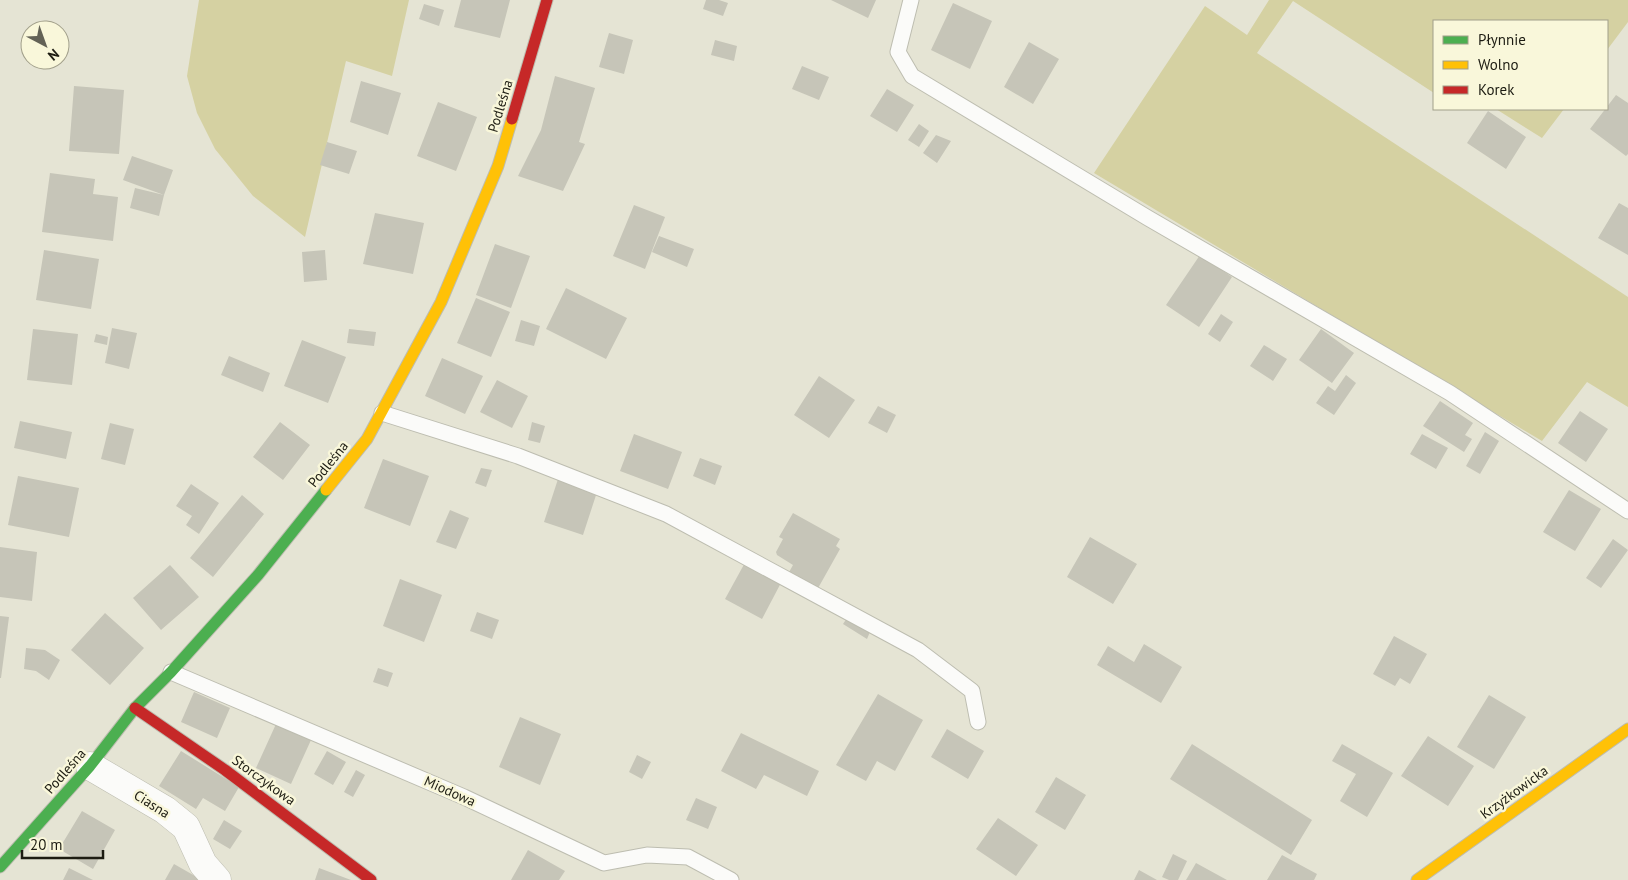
<svg xmlns="http://www.w3.org/2000/svg" width="1628" height="880" font-family="'PT Sans',sans-serif">
  <style>
    .green { fill: #d5d1a2 }
    .building { fill: #c6c5b8 }
    .lines { fill: none; stroke-linecap: round; stroke-linejoin: round }
    .lane-casing { stroke: #bdbdb0; stroke-width: 17 }
    .street-casing { stroke: #bdbdb0; stroke-width: 29 }
    .fast-casing { stroke: #bdbdb0; stroke-width: 13 }
    .slow-casing { stroke: #bdbdb0; stroke-width: 13 }
    .jam-casing { stroke: #bdbdb0; stroke-width: 13 }
    .lane { stroke: #fbfbf9; stroke-width: 15 }
    .street { stroke: #fbfbf9; stroke-width: 28 }
    .fast { stroke: #4caf50; stroke-width: 11 }
    .slow { stroke: #ffc107; stroke-width: 11 }
    .jam { stroke: #c62828; stroke-width: 11 }
    .labels { text-anchor: middle; stroke-width: 5; stroke-linejoin: round; paint-order: stroke }
    .street-label { font-size: 14px; fill: #1d1c12; stroke: #f9f7da }
  </style>
  <rect width="100%" height="100%" fill="#e5e4d4"/>
  <path class="green" d="M 199,0 L 409,0 L 392,76 L 346,61 L 305,237 L 253,196 L 215,149 L 197,113 L 187,76 Z
    M 1269,0 L 1628,0 L 1628,22 L 1607,50 L 1607,21 L 1434,21 L 1434,93 L 1293,1 L 1257,53 L 1628,297 L 1628,407 L 1587,382 L 1542,441 L 1094,173 L 1205,6 L 1247,35 Z
    M 1496,109 L 1564,109 L 1542,138 Z"/>
  <path class="building" d="M 461,0 L 510,0 L 500,38 L 454,27 Z
    M 706,0 L 719,0 L 728,3 L 723,16 L 703,9 Z
    M 831,0 L 876,0 L 868,18 Z
    M 953,3 L 992,21 L 970,69 L 931,50 Z
    M 424,4 L 444,10 L 439,26 L 419,19 Z
    M 609,33 L 633,40 L 624,74 L 599,67 Z
    M 715,40 L 737,46 L 734,61 L 711,55 Z
    M 1029,42 L 1059,59 L 1033,104 L 1004,87 Z
    M 802,66 L 829,77 L 819,100 L 792,89 Z
    M 555,76 L 595,88 L 579,142 L 585,144 L 563,191 L 518,176 L 541,130 Z
    M 361,81 L 401,93 L 388,135 L 350,122 Z
    M 74,86 L 124,90 L 119,154 L 69,151 Z
    M 887,89 L 914,105 L 897,132 L 870,116 Z
    M 1616,95 L 1628,103 L 1628,154 L 1626,156 L 1590,129 Z
    M 438,102 L 477,117 L 456,171 L 417,156 Z
    M 1488,111 L 1526,137 L 1506,169 L 1467,143 Z
    M 919,124 L 929,131 L 919,147 L 908,140 Z
    M 936,135 L 951,141 L 937,163 L 923,153 Z
    M 327,142 L 357,151 L 349,174 L 320,165 Z
    M 132,156 L 173,170 L 164,195 L 159,216 L 130,208 L 135,188 L 164,195 L 123,180 Z
    M 50,173 L 95,179 L 93,194 L 118,197 L 113,241 L 42,232 Z
    M 1619,203 L 1628,208 L 1628,255 L 1598,238 Z
    M 634,205 L 665,217 L 645,269 L 613,256 Z
    M 375,213 L 424,223 L 413,274 L 363,264 Z
    M 659,236 L 694,249 L 687,267 L 652,252 Z
    M 495,244 L 530,256 L 511,308 L 476,295 Z
    M 44,250 L 99,259 L 91,309 L 36,300 Z
    M 325,250 L 327,280 L 304,282 L 302,252 Z
    M 1200,255 L 1232,277 L 1199,327 L 1166,305 Z
    M 566,288 L 627,318 L 606,359 L 546,329 Z
    M 476,298 L 510,312 L 491,357 L 457,343 Z
    M 1221,314 L 1233,322 L 1220,342 L 1208,334 Z
    M 521,320 L 540,326 L 534,346 L 515,341 Z
    M 112,328 L 137,333 L 129,369 L 105,363 Z
    M 33,329 L 78,334 L 72,385 L 27,380 Z
    M 349,329 L 376,332 L 374,346 L 347,343 Z
    M 1321,329 L 1354,353 L 1332,383 L 1299,360 Z
    M 96,334 L 108,337 L 107,345 L 94,342 Z
    M 302,340 L 346,357 L 328,403 L 284,386 Z
    M 1264,345 L 1287,359 L 1273,381 L 1250,366 Z
    M 229,356 L 270,373 L 263,392 L 221,375 Z
    M 442,358 L 483,376 L 465,414 L 425,396 Z
    M 1346,375 L 1356,383 L 1334,415 L 1316,403 L 1328,386 L 1335,391 Z
    M 819,376 L 855,400 L 829,438 L 794,415 Z
    M 497,380 L 528,396 L 512,428 L 480,412 Z
    M 1440,401 L 1473,423 L 1465,435 L 1472,439 L 1464,452 L 1423,426 Z
    M 878,406 L 896,415 L 887,433 L 868,423 Z
    M 1580,411 L 1608,429 L 1586,462 L 1558,443 Z
    M 20,421 L 72,432 L 66,459 L 14,448 Z
    M 280,422 L 310,445 L 283,480 L 253,457 Z
    M 532,422 L 545,426 L 540,443 L 528,440 Z
    M 110,423 L 134,429 L 125,465 L 101,459 Z
    M 1485,432 L 1499,441 L 1480,474 L 1466,466 Z
    M 634,434 L 682,452 L 668,489 L 620,471 Z
    M 1422,434 L 1448,448 L 1436,469 L 1410,454 Z
    M 700,458 L 722,466 L 715,485 L 693,476 Z
    M 383,459 L 429,476 L 410,526 L 364,508 Z
    M 481,468 L 492,470 L 486,487 L 475,483 Z
    M 18,476 L 79,488 L 69,537 L 8,525 Z
    M 559,476 L 598,489 L 583,535 L 544,522 Z
    M 191,484 L 219,503 L 199,534 L 186,525 L 192,516 L 176,506 Z
    M 1569,490 L 1601,509 L 1575,551 L 1543,532 Z
    M 242,495 L 264,514 L 213,577 L 190,558 Z
    M 450,510 L 469,518 L 456,549 L 436,542 Z
    M 793,513 L 840,539 L 836,546 L 840,549 L 817,590 L 788,574 L 793,565 L 777,555 L 776,552 L 783,539 L 779,537 Z
    M 1090,537 L 1137,564 L 1113,604 L 1067,577 Z
    M 1613,539 L 1628,550 L 1601,588 L 1586,578 Z
    M 0,547 L 37,552 L 32,601 L 0,597 Z
    M 747,559 L 783,579 L 762,619 L 725,599 Z
    M 170,565 L 199,597 L 161,630 L 133,598 Z
    M 400,579 L 442,595 L 424,642 L 383,626 Z
    M 477,612 L 499,620 L 492,639 L 470,631 Z
    M 105,613 L 144,648 L 110,685 L 71,650 Z
    M 849,615 L 872,627 L 867,639 L 843,624 Z
    M 0,616 L 9,617 L 1,678 L 0,678 Z
    M 1394,636 L 1427,654 L 1410,684 L 1400,678 L 1395,686 L 1373,674 Z
    M 1144,644 L 1182,667 L 1161,703 L 1097,665 L 1108,646 L 1134,662 Z
    M 26,648 L 45,650 L 60,660 L 49,680 L 36,671 L 24,669 Z
    M 378,668 L 393,673 L 388,687 L 373,682 Z
    M 194,692 L 230,708 L 217,738 L 181,722 Z
    M 878,694 L 923,720 L 895,771 L 877,761 L 866,781 L 836,765 Z
    M 1489,695 L 1526,717 L 1494,769 L 1457,747 Z
    M 520,717 L 561,734 L 540,785 L 499,767 Z
    M 276,724 L 311,740 L 291,784 L 256,768 Z
    M 947,729 L 984,751 L 968,779 L 931,757 Z
    M 741,733 L 819,771 L 807,796 L 764,775 L 756,789 L 721,771 Z
    M 1428,736 L 1474,766 L 1448,806 L 1401,776 Z
    M 1192,744 L 1312,820 L 1291,855 L 1170,779 Z
    M 1342,744 L 1393,773 L 1367,817 L 1340,801 L 1356,774 L 1332,761 Z
    M 181,751 L 239,787 L 225,811 L 203,798 L 196,809 L 159,786 Z
    M 327,751 L 346,762 L 333,785 L 314,774 Z
    M 637,755 L 651,762 L 642,779 L 629,772 Z
    M 356,770 L 365,775 L 353,797 L 344,792 Z
    M 1056,777 L 1086,795 L 1065,830 L 1035,812 Z
    M 696,798 L 717,807 L 708,829 L 686,820 Z
    M 82,811 L 115,830 L 93,869 L 59,849 Z
    M 998,818 L 1038,845 L 1016,876 L 976,849 Z
    M 224,820 L 242,831 L 230,849 L 213,839 Z
    M 528,850 L 565,871 L 559,880 L 511,880 Z
    M 1173,854 L 1187,861 L 1178,880 L 1169,880 L 1162,877 Z
    M 1282,855 L 1317,874 L 1314,880 L 1267,880 Z
    M 1196,863 L 1227,880 L 1186,880 Z
    M 174,864 L 202,880 L 165,880 Z
    M 69,868 L 93,880 L 63,880 Z
    M 319,868 L 351,880 L 315,880 Z
    M 1139,870 L 1157,880 L 1134,880 Z"/>
  <g class="lines">
    <defs>
      <path id="lane" d="M 911,0 L 898,52 L 912,76 L 1148,218 L 1450,393 L 1628,511
        M 382,413 L 518,456 L 666,514 L 918,650 L 972,691 L 978,722
        M 171,672 L 464,797 L 604,863 L 647,855 L 688,857 L 731,880"/>
      <path id="street" d="M 90,766 L 165,810 L 186,827 L 203,864 L 217,880"/>
      <path id="fast" d="M 0,867 L 90,766 L 135,708 L 171,672 L 258,575 L 326,490"/>
      <path id="slow" d="M 326,490 L 367,439 L 441,302 L 498,166 L 512,119
        M 1417,880 L 1628,729"/>
      <path id="jam" d="M 512,119 L 547,0
        M 135,708 L 225,770 L 371,880"/>
    </defs>
    <use href="#lane" class="lane-casing"/>
    <use href="#street" class="street-casing"/>
    <use href="#fast" class="fast-casing"/>
    <use href="#slow" class="slow-casing"/>
    <use href="#jam" class="jam-casing"/>
    <use href="#lane" class="lane"/>
    <use href="#street" class="street"/>
    <use href="#fast" class="fast"/>
    <use href="#slow" class="slow"/>
    <use href="#jam" class="jam"/>
  </g>
  <g class="labels">
    <g class="street-label">
      <text transform="translate(500 106) rotate(-73)" y="5">Podleśna</text>
      <text transform="translate(328 464) rotate(-51)" y="5">Podleśna</text>
      <text transform="translate(65 771) rotate(-49)" y="5">Podleśna</text>
      <text transform="translate(264 780) rotate(36)" y="5">Storczykowa</text>
      <text transform="translate(450 791) rotate(24)" y="5">Miodowa</text>
      <text transform="translate(1514 792) rotate(-36)" y="5">Krzyżkowicka</text>
      <text transform="translate(152 804) rotate(32)" y="5">Ciasna</text>
    </g>
  </g>
  <rect x="1433" y="20" width="175" height="90" fill="#f9f7da" stroke="#a19f8a"/>
  <rect x="1443" y="36" width="25" height="8" fill="#4caf50" stroke="#a19f8a"/>
  <text x="1478" y="45" font-size="15" fill="#1d1c12">Płynnie</text>
  <rect x="1443" y="61" width="25" height="8" fill="#ffc107" stroke="#a19f8a"/>
  <text x="1478" y="70" font-size="15" fill="#1d1c12">Wolno</text>
  <rect x="1443" y="86" width="25" height="8" fill="#c62828" stroke="#a19f8a"/>
  <text x="1478" y="95" font-size="15" fill="#1d1c12">Korek</text>
  <g transform="translate(45 45) rotate(139)"><circle r="24" fill="#f9f7da" stroke="#a19f8a"/>
  <path d="M0-4L9 19L0 12L-9 19Z" fill="#636256"/>
  <text y="-8" font-size="14" font-weight="bold" text-anchor="middle" fill="#1d1c12">N</text>
  </g>
  <path d="M22 850v8h81v-8" fill="none" stroke="#1d1c12" stroke-width="2.5"/>
  <text x="30" y="850" font-size="15" fill="#1d1c12" stroke="#f9f7da" stroke-width="4" paint-order="stroke">20 m</text>
</svg>
